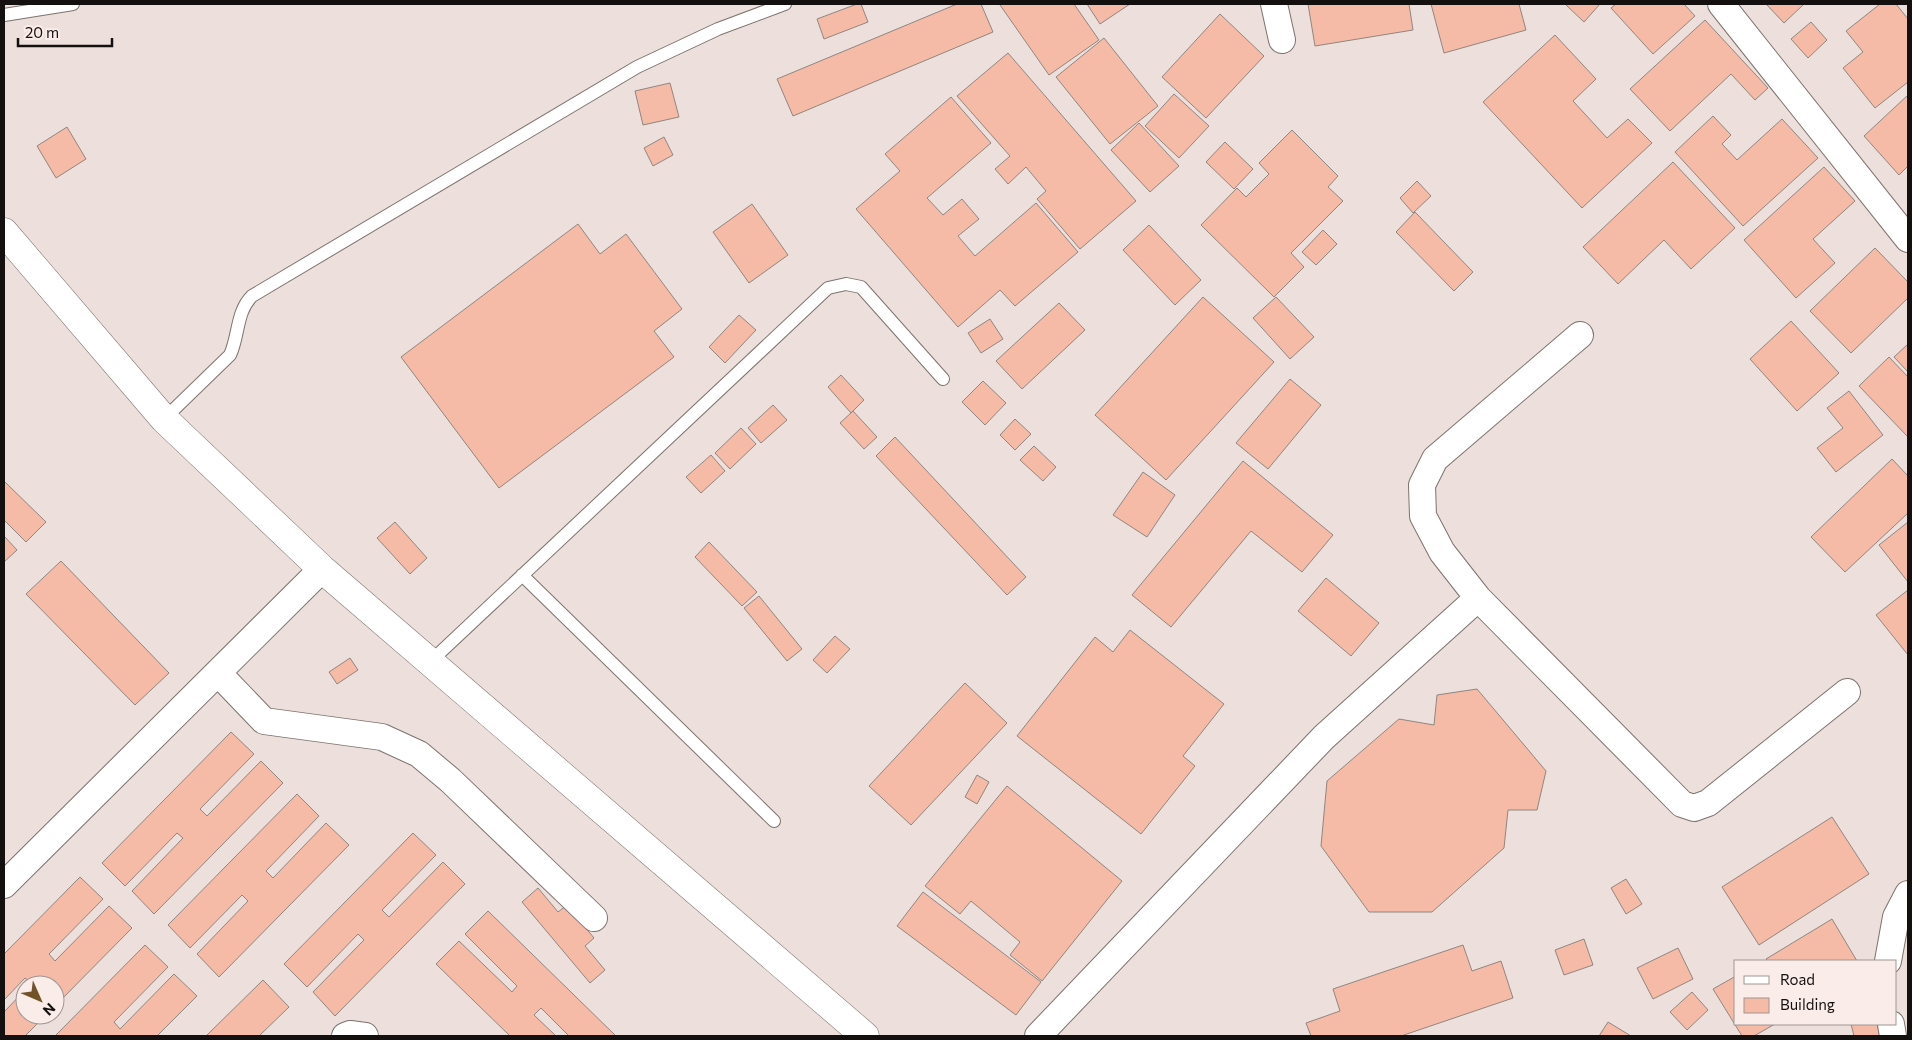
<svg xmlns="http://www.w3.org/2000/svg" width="1912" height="1040" font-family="Commissioner,sans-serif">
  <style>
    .building { fill: #f6bba6; stroke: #908581 }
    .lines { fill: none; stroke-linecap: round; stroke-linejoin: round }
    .service-casing { stroke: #7d726e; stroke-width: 14 }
    .minor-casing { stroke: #7d726e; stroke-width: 28 }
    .secondary-casing { stroke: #7d726e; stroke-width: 29 }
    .service { stroke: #fff; stroke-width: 12 }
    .minor { stroke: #fff; stroke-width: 26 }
    .secondary { stroke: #fff; stroke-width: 28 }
  </style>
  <rect width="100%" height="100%" fill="#ede0dc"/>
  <path class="building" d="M 857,4 L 861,4 L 868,22 L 824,39 L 817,19 Z
    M 957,4 L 981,4 L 993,32 L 793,116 L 777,79 Z
    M 1002,4 L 1074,4 L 1099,40 L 1049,75 L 1000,5 Z
    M 1087,4 L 1130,4 L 1100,24 Z
    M 1308,4 L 1409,4 L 1413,30 L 1315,46 Z
    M 1431,4 L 1519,4 L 1526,30 L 1444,53 Z
    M 1565,4 L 1600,4 L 1584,22 Z
    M 1616,4 L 1684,4 L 1695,16 L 1653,54 L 1611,8 Z
    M 1766,4 L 1804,4 L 1784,23 Z
    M 1880,4 L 1896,4 L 1908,19 L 1908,82 L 1875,108 L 1843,68 L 1863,52 L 1846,31 Z
    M 1220,14 L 1264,56 L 1206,118 L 1162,77 Z
    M 1705,20 L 1768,88 L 1755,100 L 1731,74 L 1670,131 L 1630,89 Z
    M 1811,22 L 1827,40 L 1808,58 L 1791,39 Z
    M 1555,35 L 1596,79 L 1573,101 L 1607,138 L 1628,119 L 1652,143 L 1582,208 L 1483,102 Z
    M 1104,38 L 1158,106 L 1110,144 L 1056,77 Z
    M 1008,53 L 1136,201 L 1080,249 L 1037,199 L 1046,191 L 1026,167 L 1008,184 L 995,169 L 1010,156 L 957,96 Z
    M 670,83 L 679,117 L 643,125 L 635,91 Z
    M 1174,94 L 1209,126 L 1179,158 L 1145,126 Z
    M 1908,95 L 1908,166 L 1899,175 L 1864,136 Z
    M 951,97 L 991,143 L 927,198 L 943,215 L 962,199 L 979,219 L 958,236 L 975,256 L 1036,203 L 1078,252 L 1015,306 L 1000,290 L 958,327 L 856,209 L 900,171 L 885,154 Z
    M 1713,116 L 1731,135 L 1722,144 L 1737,160 L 1782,119 L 1818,158 L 1743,226 L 1675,152 Z
    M 1139,123 L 1179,166 L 1150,192 L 1111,150 Z
    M 67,127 L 86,159 L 56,178 L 37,146 Z
    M 1292,130 L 1338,176 L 1328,187 L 1343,201 L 1291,253 L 1304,267 L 1274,297 L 1201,225 L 1237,188 L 1246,197 L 1269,174 L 1259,163 Z
    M 664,137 L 673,155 L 653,166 L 644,148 Z
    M 1225,142 L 1253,169 L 1234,189 L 1206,162 Z
    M 1673,162 L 1735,228 L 1691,269 L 1664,240 L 1618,284 L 1583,247 Z
    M 1824,167 L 1855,201 L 1813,239 L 1835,263 L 1796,298 L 1744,240 Z
    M 1417,181 L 1431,196 L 1413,213 L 1400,198 Z
    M 752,204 L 788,255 L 749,283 L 713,232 Z
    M 1415,212 L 1473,272 L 1454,291 L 1396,232 Z
    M 578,224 L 600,254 L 626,234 L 682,309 L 654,331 L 674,357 L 499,488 L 401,357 Z
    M 1149,225 L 1201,280 L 1175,305 L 1123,250 Z
    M 1323,230 L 1337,244 L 1316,265 L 1302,252 Z
    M 1875,248 L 1908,282 L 1908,298 L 1851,353 L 1810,311 Z
    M 1203,297 L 1274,362 L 1166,480 L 1095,415 Z
    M 1276,297 L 1314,337 L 1290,359 L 1253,318 Z
    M 1059,303 L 1085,330 L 1022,389 L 996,361 Z
    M 739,315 L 756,330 L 725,363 L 709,347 Z
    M 990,319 L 1003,339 L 981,353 L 968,333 Z
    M 1791,321 L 1839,373 L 1797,411 L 1750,359 Z
    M 1908,344 L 1908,372 L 1894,357 Z
    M 1889,357 L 1908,377 L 1908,437 L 1859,386 Z
    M 841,375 L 864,400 L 851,413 L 828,387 Z
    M 1290,379 L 1321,405 L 1268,469 L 1236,443 Z
    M 983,381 L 1006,403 L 985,425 L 962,402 Z
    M 1849,391 L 1883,435 L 1836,472 L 1817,448 L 1843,428 L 1827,408 Z
    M 773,405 L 787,420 L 761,443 L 748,428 Z
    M 853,411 L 877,437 L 864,449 L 840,423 Z
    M 1015,419 L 1031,434 L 1015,450 L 1000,435 Z
    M 741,428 L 756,444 L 730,469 L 715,453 Z
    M 895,437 L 1026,577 L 1007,595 L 876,456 Z
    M 1034,446 L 1056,467 L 1043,481 L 1020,460 Z
    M 711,455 L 725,471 L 701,493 L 686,477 Z
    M 1892,459 L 1908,476 L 1908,513 L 1845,572 L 1811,537 Z
    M 1243,461 L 1333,535 L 1302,572 L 1251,531 L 1171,627 L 1132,595 Z
    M 1143,472 L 1175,495 L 1147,537 L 1113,515 Z
    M 4,481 L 46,522 L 26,542 L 4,520 Z
    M 395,522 L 427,558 L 410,574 L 377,538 Z
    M 1908,522 L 1908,582 L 1879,545 Z
    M 4,536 L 17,550 L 4,562 Z
    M 709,542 L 757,592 L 742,606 L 695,557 Z
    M 61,561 L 169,673 L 135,705 L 26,594 Z
    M 1326,578 L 1379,623 L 1351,656 L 1298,611 Z
    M 1908,590 L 1908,655 L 1876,615 Z
    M 759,596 L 802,649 L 787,661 L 744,608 Z
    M 1130,630 L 1224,704 L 1183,756 L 1195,766 L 1141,834 L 1017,736 L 1095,637 L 1113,652 Z
    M 835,636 L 850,649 L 827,673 L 813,660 Z
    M 350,658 L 358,670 L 337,684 L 329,672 Z
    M 965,683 L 1007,723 L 911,825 L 869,786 Z
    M 1477,689 L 1546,771 L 1537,810 L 1508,810 L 1504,848 L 1432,912 L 1369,912 L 1321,846 L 1327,781 L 1399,719 L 1434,725 L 1437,695 Z
    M 231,732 L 254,754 L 200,809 L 207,816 L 261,761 L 283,783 L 154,914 L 132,891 L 183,838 L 177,833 L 125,886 L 102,863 Z
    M 977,775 L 989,782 L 977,804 L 965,797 Z
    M 1007,786 L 1122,881 L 1042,981 L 1010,955 L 1020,942 L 971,901 L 960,914 L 925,886 Z
    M 297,794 L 319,816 L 266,871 L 273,878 L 326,823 L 349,845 L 219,977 L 197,954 L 248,901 L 242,895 L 190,948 L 168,925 Z
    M 1832,817 L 1869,874 L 1759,945 L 1722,887 Z
    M 413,833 L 436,855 L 382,910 L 389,917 L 443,862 L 465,884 L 335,1016 L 313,992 L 364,940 L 358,934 L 307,987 L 284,964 Z
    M 80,877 L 103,899 L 49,954 L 55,961 L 109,906 L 132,928 L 55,1006 L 55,985 L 29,985 L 31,983 L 25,978 L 4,1000 L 4,954 Z
    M 1626,879 L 1642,904 L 1626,914 L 1611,888 Z
    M 538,888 L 558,912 L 567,905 L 594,938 L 585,946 L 605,970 L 590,983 L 522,902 Z
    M 923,892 L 1041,982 L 1016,1015 L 897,926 Z
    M 488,911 L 616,1036 L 569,1036 L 541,1008 L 534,1015 L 556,1036 L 510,1036 L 436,964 L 459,941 L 512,992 L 517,986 L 465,934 Z
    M 1832,919 L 1857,961 L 1768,961 L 1766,959 Z
    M 1584,939 L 1593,965 L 1564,975 L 1555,950 Z
    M 145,945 L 168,967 L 114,1022 L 120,1029 L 174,974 L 197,996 L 157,1036 L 55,1036 Z
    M 1463,945 L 1472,971 L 1501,961 L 1513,998 L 1401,1036 L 1311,1036 L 1306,1023 L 1340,1011 L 1333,989 Z
    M 1678,948 L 1693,979 L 1653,999 L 1637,968 Z
    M 1736,976 L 1736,1024 L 1775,1024 L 1754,1036 L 1742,1036 L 1713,989 Z
    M 263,980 L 289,1007 L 259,1036 L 206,1036 Z
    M 25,990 L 25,1015 L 46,1015 L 25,1036 L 4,1036 L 4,1012 Z
    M 1692,992 L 1708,1010 L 1687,1030 L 1670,1012 Z
    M 1608,1022 L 1631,1036 L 1599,1036 Z
    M 1851,1024 L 1877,1024 L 1880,1036 L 1854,1036 Z"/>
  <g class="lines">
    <defs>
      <path id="service" d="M 4,15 L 73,4
        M 164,419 L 230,355 C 239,336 236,312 252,296 L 637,67 L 718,29 L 785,4
        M 522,575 L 774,821
        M 430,662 L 828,288 L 846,284 L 861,287 L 943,379"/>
      <path id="minor" d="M 1274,4 L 1282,40
        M 1721,4 L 1908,239
        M 1580,335 L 1435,459 L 1422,485 L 1423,516 L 1442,552 L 1478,598 L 1682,804 L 1694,808 L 1708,803 L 1847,692
        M 218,673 L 264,721 L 382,737 L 419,754 L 450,780 L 594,918
        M 4,885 L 322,569
        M 1888,961 L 1896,917 L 1908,894
        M 1891,1024 L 1893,1036
        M 345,1036 L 350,1034 L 365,1036
        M 1038,1036 L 1324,737 L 1478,598"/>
      <path id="secondary" d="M 4,232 L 164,419 L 322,569 L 865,1036"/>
    </defs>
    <use href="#service" class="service-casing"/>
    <use href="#minor" class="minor-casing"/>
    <use href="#secondary" class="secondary-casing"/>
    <use href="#service" class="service"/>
    <use href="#minor" class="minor"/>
    <use href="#secondary" class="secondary"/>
  </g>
  <rect width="1912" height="1040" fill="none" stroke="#14100f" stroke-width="10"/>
  <rect x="1734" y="960" width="162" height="65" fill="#faede9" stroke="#9e9592"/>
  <rect x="1744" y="976" width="25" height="8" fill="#ffffff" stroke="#9e9592"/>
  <text x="1780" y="985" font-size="15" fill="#14100f">Road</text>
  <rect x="1744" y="998" width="25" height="15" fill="#f6bba6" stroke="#9e9592"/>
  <text x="1780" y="1010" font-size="15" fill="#14100f">Building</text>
  <g transform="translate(40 1000) rotate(135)"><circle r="24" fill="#faede9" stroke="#9e9592"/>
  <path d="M0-4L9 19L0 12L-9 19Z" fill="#715327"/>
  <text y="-8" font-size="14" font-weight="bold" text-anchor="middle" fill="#14100f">N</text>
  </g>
  <path d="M18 38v8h94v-8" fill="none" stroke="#14100f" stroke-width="2.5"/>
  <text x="25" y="38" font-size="15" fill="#14100f" stroke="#faede9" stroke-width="4" paint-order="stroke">20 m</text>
</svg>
